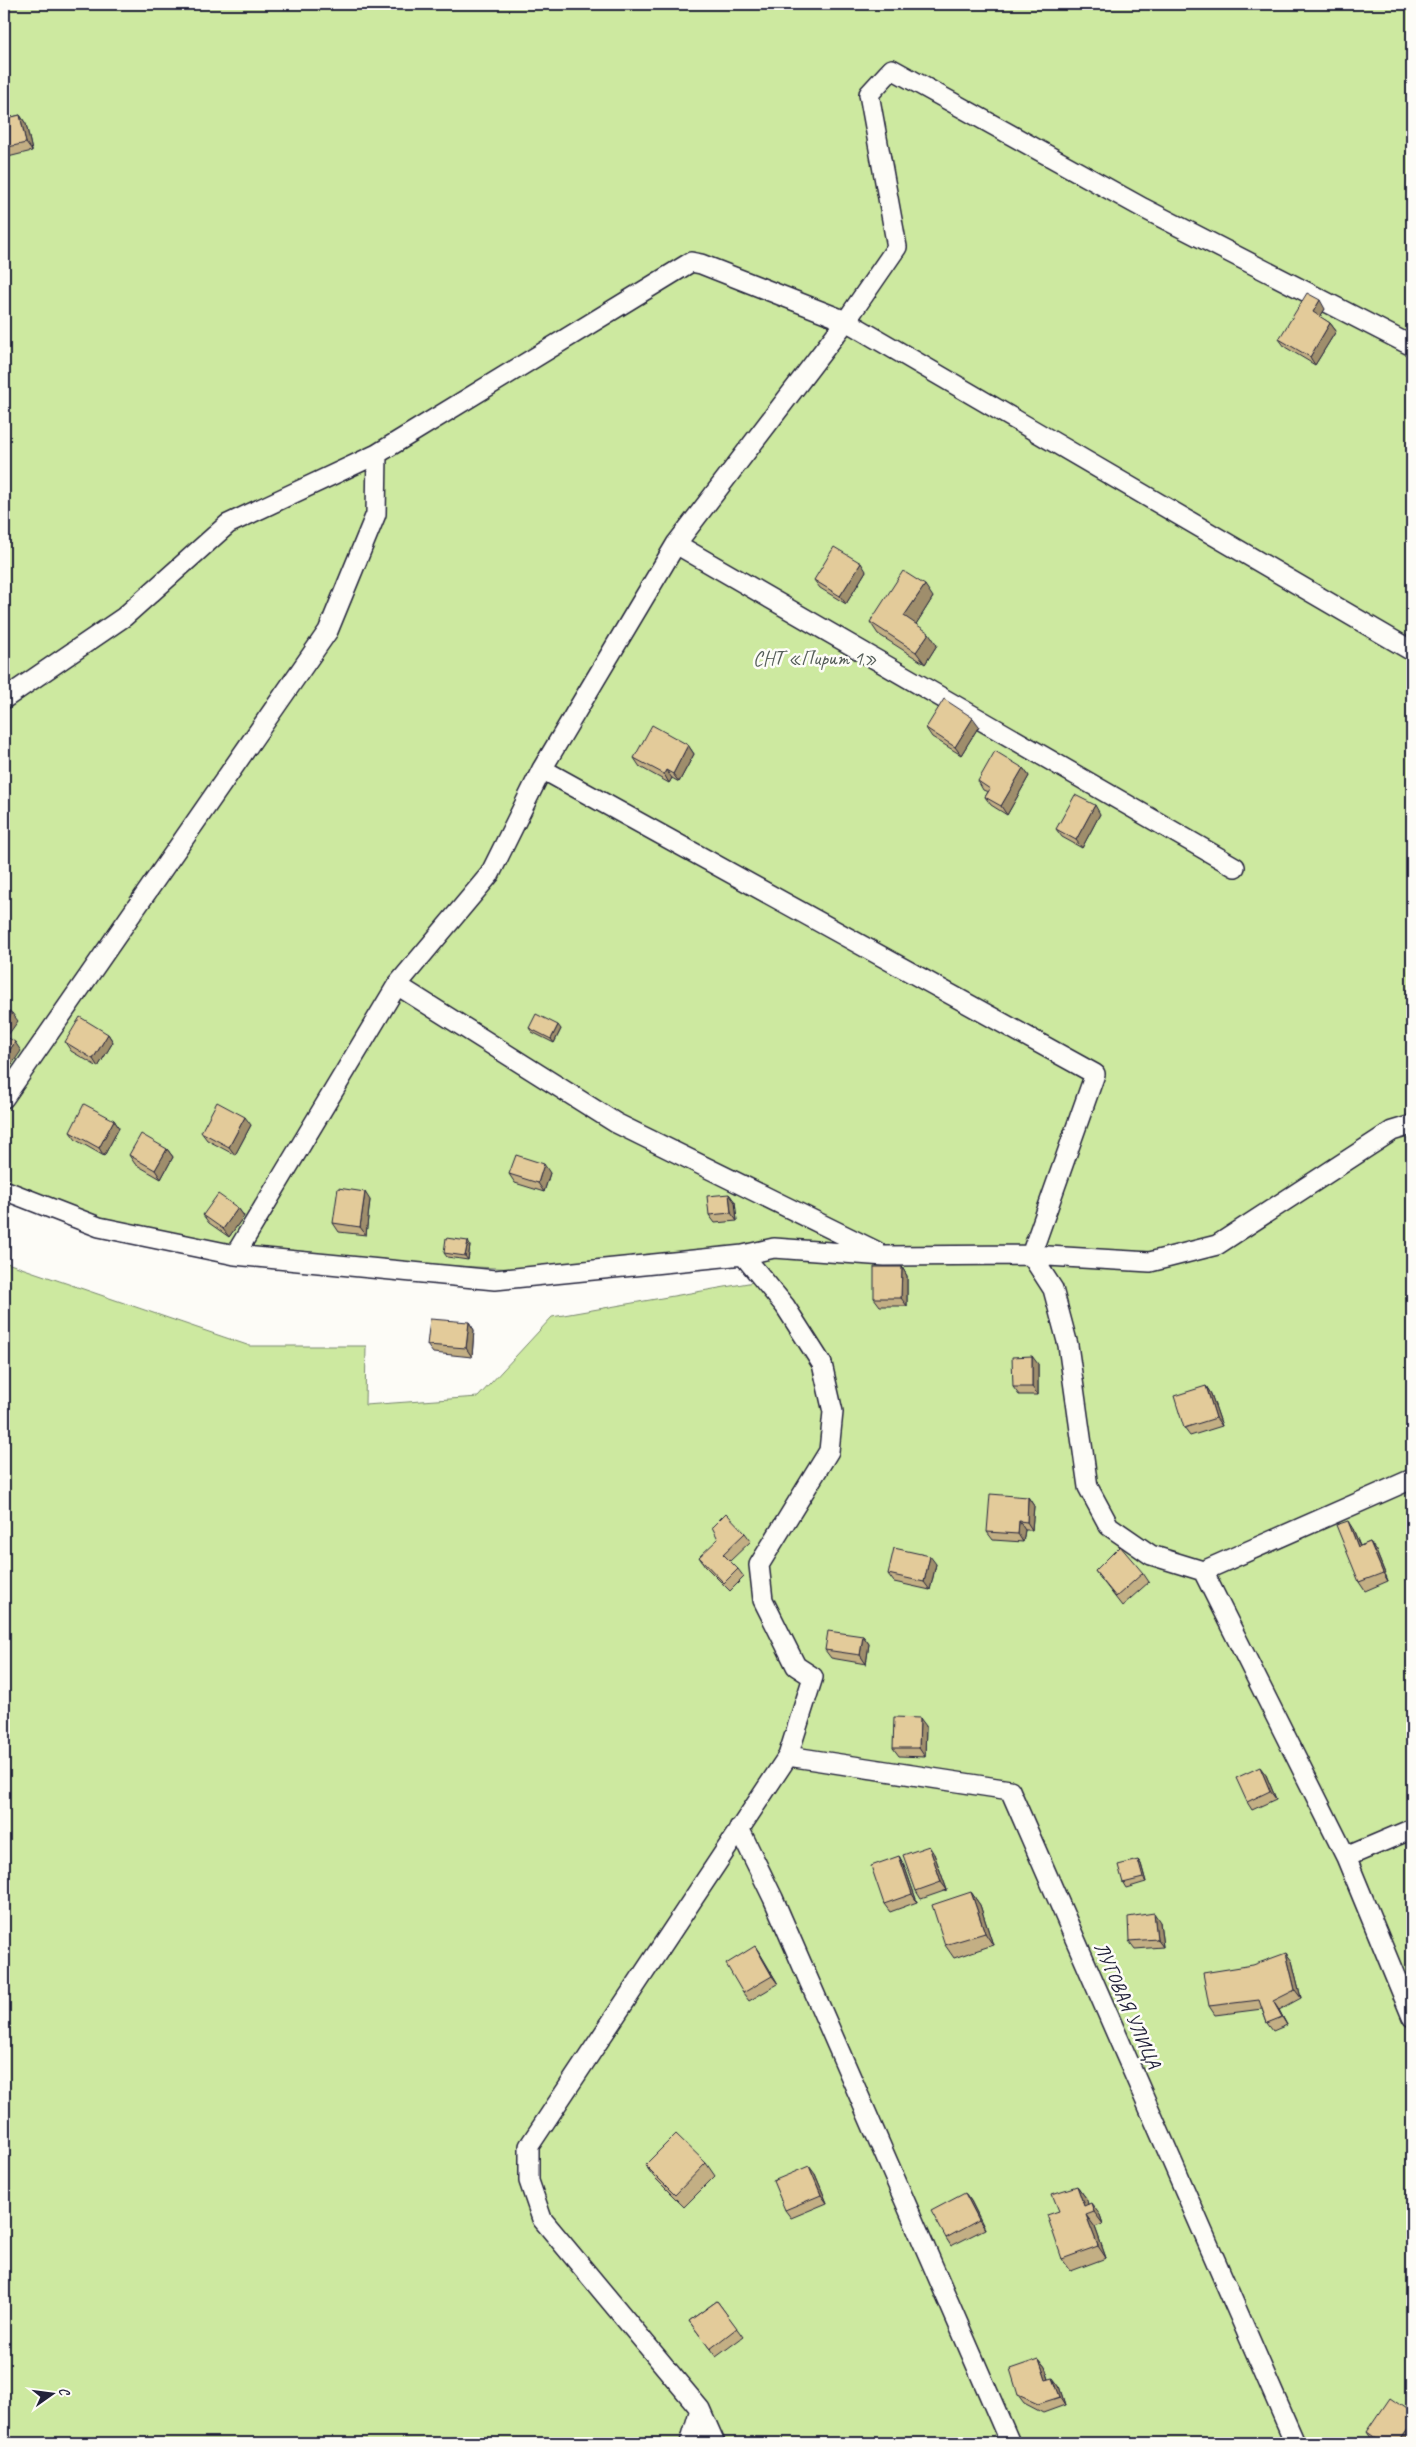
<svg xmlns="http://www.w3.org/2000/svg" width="1416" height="2447" font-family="Caveat,sans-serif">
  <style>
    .green { fill: #cde9a0; stroke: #78866e }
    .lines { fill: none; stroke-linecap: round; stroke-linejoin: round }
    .minor-casing { stroke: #22223b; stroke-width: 22 }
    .minor { stroke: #fdfcf7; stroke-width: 19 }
    .wall { fill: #c3af84; stroke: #22223b }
    .shaded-wall { fill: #9f8e6c; stroke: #22223b }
    .building { fill: #e3cb9a; stroke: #22223b }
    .labels { text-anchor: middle; stroke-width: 5; stroke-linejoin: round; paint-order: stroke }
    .park-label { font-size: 20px; fill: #555e59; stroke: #fdfcf7 }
    .street-label { font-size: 20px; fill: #22223b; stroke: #fdfcf7 }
  </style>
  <rect width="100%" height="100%" fill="#fdfcf7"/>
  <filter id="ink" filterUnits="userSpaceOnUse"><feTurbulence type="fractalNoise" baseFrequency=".02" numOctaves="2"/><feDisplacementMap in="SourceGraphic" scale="10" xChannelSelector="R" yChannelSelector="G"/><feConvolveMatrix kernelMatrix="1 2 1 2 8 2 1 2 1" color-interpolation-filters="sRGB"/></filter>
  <g filter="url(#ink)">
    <path class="green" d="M 4,4 L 1412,4 L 1412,2443 L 4,2443 L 4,1262 L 250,1346 L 366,1346 L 365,1405 L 478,1397 L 552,1317 L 754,1282 L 743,1252 L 536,1270 L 261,1256 L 94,1219 L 4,1184 Z"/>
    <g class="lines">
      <defs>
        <path id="minor" d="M 676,544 L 1235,867
          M 4,699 L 124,617 L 228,524 L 377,454
          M 542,769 L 1095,1074 L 1031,1255 L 1053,1289 L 1068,1345 L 1088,1487 L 1109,1526 L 1151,1555 L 1203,1571 L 1346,1857 L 1412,2017
          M 397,985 L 616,1123 L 876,1251
          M 4,1098 L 328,631 L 376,514 L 377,454 L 691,262 L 701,264 L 846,321 L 1412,651
          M 4,1190 L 99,1227 L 235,1255 L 495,1280 L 743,1255 L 774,1248 L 885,1256 L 1031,1255 L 1150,1262 L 1217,1245 L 1392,1131 L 1412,1125
          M 235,1255 L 397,985 L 490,874 L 542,769 L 676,544 L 846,321 L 897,247 L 869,94 L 892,69 L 1143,208 L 1412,346
          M 1203,1571 L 1412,1479
          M 788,1756 L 1010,1790 L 1295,2443
          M 739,1828 L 773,1898 L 1010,2443
          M 1346,1857 L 1412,1829
          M 690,2443 L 700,2409
          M 715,2443 L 700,2409 L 542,2219 L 529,2181 L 529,2146 L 788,1756 L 813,1677 L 796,1666 L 763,1600 L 759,1565 L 829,1451 L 833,1412 L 822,1364 L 785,1306 L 743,1255"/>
      </defs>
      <use href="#minor" class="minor-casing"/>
      <use href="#minor" class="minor"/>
    </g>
    <path class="wall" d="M 20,115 L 26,124 L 32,151 L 4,158 L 4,119 Z
      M 1325,309 L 1320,317 L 1330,323 L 1336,331 L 1315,365 L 1285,347 L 1279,339 Z
      M 866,571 L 846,604 L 820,588 L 814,580 Z
      M 933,597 L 916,624 L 937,645 L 925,664 L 878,634 L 870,622 Z
      M 979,726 L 961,755 L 932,737 L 926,728 Z
      M 688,745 L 694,754 L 679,782 L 672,778 L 669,783 L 640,767 L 634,758 Z
      M 1023,768 L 1029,776 L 1007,815 L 991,805 L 985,797 L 988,792 L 983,790 L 978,781 Z
      M 1100,814 L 1082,848 L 1062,837 L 1056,829 Z
      M 529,1028 L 561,1029 L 554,1043 L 532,1032 Z
      M 108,1034 L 113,1042 L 98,1067 L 71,1051 L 65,1042 Z
      M 114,1120 L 119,1128 L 104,1156 L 76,1140 L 70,1132 Z
      M 251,1125 L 235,1155 L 207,1140 L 201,1132 Z
      M 167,1149 L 173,1157 L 161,1179 L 135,1164 L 129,1155 Z
      M 550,1173 L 544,1192 L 515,1183 L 509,1174 Z
      M 729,1194 L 735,1202 L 737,1221 L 715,1223 L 709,1215 Z
      M 370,1200 L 366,1235 L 339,1232 L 333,1223 Z
      M 238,1208 L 244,1216 L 229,1237 L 209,1223 L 203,1215 Z
      M 470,1246 L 468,1260 L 447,1257 L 444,1253 Z
      M 902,1267 L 907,1276 L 907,1306 L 880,1306 L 874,1298 Z
      M 469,1322 L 474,1330 L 472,1357 L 433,1353 L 427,1345 Z
      M 1038,1364 L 1038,1395 L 1019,1395 L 1013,1387 Z
      M 1206,1386 L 1211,1394 L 1222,1426 L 1190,1436 L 1184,1428 Z
      M 1028,1497 L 1034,1506 L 1032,1530 L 1025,1530 L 1023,1542 L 993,1540 L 987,1532 Z
      M 1353,1529 L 1360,1546 L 1370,1542 L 1376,1551 L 1388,1581 L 1365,1591 L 1359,1582 Z
      M 745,1533 L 751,1541 L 730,1561 L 738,1569 L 744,1577 L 730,1591 L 705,1566 L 699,1557 Z
      M 936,1564 L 930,1590 L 894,1582 L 888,1574 Z
      M 1095,1571 L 1143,1573 L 1149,1582 L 1122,1606 Z
      M 863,1636 L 869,1644 L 866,1664 L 831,1658 L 825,1650 Z
      M 926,1726 L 925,1757 L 899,1756 L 893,1748 Z
      M 1266,1775 L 1276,1799 L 1252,1810 L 1247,1802 Z
      M 934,1854 L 947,1890 L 921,1899 L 916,1891 Z
      M 899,1856 L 904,1865 L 917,1902 L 890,1912 L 884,1904 Z
      M 1138,1860 L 1141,1864 L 1146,1882 L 1126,1888 L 1123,1883 Z
      M 971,1892 L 980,1905 L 993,1945 L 954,1958 L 945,1945 Z
      M 1160,1922 L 1163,1947 L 1135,1949 L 1129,1941 Z
      M 755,1946 L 778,1984 L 749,2001 L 743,1993 Z
      M 1292,1961 L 1301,1998 L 1279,2010 L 1287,2025 L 1273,2031 L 1267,2023 L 1262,2009 L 1215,2015 L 1209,2006 Z
      M 706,2163 L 715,2176 L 684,2207 L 654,2177 L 645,2165 Z
      M 815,2174 L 827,2203 L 791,2218 L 785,2210 Z
      M 1077,2186 L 1086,2198 L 1088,2204 L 1100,2215 L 1103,2224 L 1095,2227 L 1106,2258 L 1071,2271 L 1062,2259 L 1059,2211 Z
      M 965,2193 L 971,2201 L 985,2229 L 951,2246 L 946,2238 Z
      M 717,2301 L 743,2337 L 716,2357 L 689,2321 Z
      M 1039,2359 L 1045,2367 L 1049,2379 L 1059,2386 L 1065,2405 L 1043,2413 L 1024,2403 L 1018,2395 Z
      M 1367,2432 L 1412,2440 L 1410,2443 L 1377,2443 L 1373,2441 Z"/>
    <path class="shaded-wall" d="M 20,115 L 26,124 L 32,151 L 26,143 Z
      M 1320,300 L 1325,309 L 1318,320 L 1313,312 Z
      M 1330,323 L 1336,331 L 1315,365 L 1310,357 Z
      M 861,563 L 866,571 L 846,604 L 840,596 Z
      M 925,585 L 933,597 L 913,629 L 904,616 Z
      M 929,633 L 937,645 L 925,664 L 916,652 Z
      M 973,718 L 979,726 L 961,755 L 955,747 Z
      M 688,745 L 694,754 L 679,782 L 673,774 Z
      M 1023,768 L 1029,776 L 1007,815 L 1001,806 Z
      M 666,770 L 672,778 L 669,783 L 664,774 Z
      M 1095,805 L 1100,814 L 1082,848 L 1076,840 Z
      M 12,1013 L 18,1021 L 4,1041 L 4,1025 Z
      M 558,1025 L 561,1029 L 554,1043 L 551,1039 Z
      M 108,1034 L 113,1042 L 98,1067 L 93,1059 Z
      M 15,1042 L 21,1051 L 4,1076 L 4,1059 Z
      M 245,1117 L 251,1125 L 235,1155 L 229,1147 Z
      M 114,1120 L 119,1128 L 104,1156 L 99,1148 Z
      M 167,1149 L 173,1157 L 161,1179 L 155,1170 Z
      M 544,1164 L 550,1173 L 544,1192 L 538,1183 Z
      M 365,1192 L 370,1200 L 366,1235 L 360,1227 Z
      M 729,1194 L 735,1202 L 737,1221 L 731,1213 Z
      M 238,1208 L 244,1216 L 229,1237 L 223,1229 Z
      M 468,1241 L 470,1246 L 468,1260 L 465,1256 Z
      M 902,1267 L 907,1276 L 907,1306 L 901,1298 Z
      M 469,1322 L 474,1330 L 472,1357 L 466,1348 Z
      M 1032,1356 L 1038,1364 L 1038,1395 L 1032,1387 Z
      M 1206,1386 L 1211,1394 L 1222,1426 L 1216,1418 Z
      M 1028,1497 L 1034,1506 L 1032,1530 L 1027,1522 Z
      M 1019,1521 L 1025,1530 L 1023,1542 L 1018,1534 Z
      M 1348,1521 L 1353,1529 L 1364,1556 L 1358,1547 Z
      M 1370,1542 L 1376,1551 L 1388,1581 L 1383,1573 Z
      M 930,1556 L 936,1564 L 930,1590 L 924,1582 Z
      M 863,1636 L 869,1644 L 866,1664 L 860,1655 Z
      M 920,1718 L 926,1726 L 925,1757 L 919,1748 Z
      M 1260,1767 L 1266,1775 L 1276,1799 L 1270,1791 Z
      M 929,1846 L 934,1854 L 947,1890 L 941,1882 Z
      M 899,1856 L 904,1865 L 917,1902 L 912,1894 Z
      M 1138,1860 L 1141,1864 L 1146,1882 L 1143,1878 Z
      M 971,1892 L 980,1905 L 993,1945 L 985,1933 Z
      M 1154,1913 L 1160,1922 L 1163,1947 L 1157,1939 Z
      M 755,1946 L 761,1955 L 778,1984 L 772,1976 Z
      M 1286,1953 L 1292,1961 L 1301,1998 L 1295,1990 Z
      M 1273,2001 L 1279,2010 L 1287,2025 L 1282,2017 Z
      M 809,2166 L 815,2174 L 827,2203 L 821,2195 Z
      M 1077,2186 L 1086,2198 L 1091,2213 L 1084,2206 Z
      M 965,2193 L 971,2201 L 985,2229 L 979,2220 Z
      M 1091,2203 L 1100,2215 L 1103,2224 L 1094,2212 Z
      M 1086,2215 L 1095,2227 L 1106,2258 L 1098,2246 Z
      M 1039,2359 L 1045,2367 L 1052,2389 L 1046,2380 Z
      M 1053,2378 L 1059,2386 L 1065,2405 L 1060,2397 Z
      M 1412,2423 L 1412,2440 L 1410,2443 L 1398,2443 Z"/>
    <path class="building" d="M 20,115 L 26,143 L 4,148 L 4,119 Z
      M 1307,293 L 1320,300 L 1313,312 L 1330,323 L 1310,357 L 1279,339 Z
      M 834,547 L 861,563 L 840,596 L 814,580 Z
      M 903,571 L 925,585 L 904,616 L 929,633 L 916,652 L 870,622 Z
      M 944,699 L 973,718 L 955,747 L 926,728 Z
      M 652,725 L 688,745 L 673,774 L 666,770 L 664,774 L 634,758 Z
      M 995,751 L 1023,768 L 1001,806 L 985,797 L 990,789 L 978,781 Z
      M 1075,795 L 1095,805 L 1076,840 L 1056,829 Z
      M 4,1007 L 12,1013 L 4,1025 Z
      M 536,1014 L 558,1025 L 551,1039 L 529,1028 Z
      M 80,1017 L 108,1034 L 93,1059 L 65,1042 Z
      M 4,1035 L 15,1042 L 4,1059 Z
      M 217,1102 L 245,1117 L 229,1147 L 201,1132 Z
      M 84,1104 L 114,1120 L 99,1148 L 70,1132 Z
      M 141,1134 L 167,1149 L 155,1170 L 129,1155 Z
      M 516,1155 L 544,1164 L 538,1183 L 509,1174 Z
      M 338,1188 L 365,1192 L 360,1227 L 333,1223 Z
      M 218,1194 L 238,1208 L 223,1229 L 203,1215 Z
      M 729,1194 L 731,1213 L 709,1215 L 707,1196 Z
      M 446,1238 L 468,1241 L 465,1256 L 444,1253 Z
      M 874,1267 L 902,1267 L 901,1298 L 874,1298 Z
      M 430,1319 L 469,1322 L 466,1348 L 427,1345 Z
      M 1032,1356 L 1032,1387 L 1013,1387 L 1012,1357 Z
      M 1206,1386 L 1216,1418 L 1184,1428 L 1174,1396 Z
      M 990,1494 L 1028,1497 L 1027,1522 L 1019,1521 L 1018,1534 L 987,1532 Z
      M 726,1513 L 745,1533 L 723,1554 L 738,1569 L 724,1583 L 699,1557 L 718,1539 L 712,1527 Z
      M 1348,1521 L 1358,1547 L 1370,1542 L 1383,1573 L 1359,1582 L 1336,1525 Z
      M 1120,1546 L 1143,1573 L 1116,1597 L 1095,1571 Z
      M 894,1548 L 930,1556 L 924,1582 L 888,1574 Z
      M 828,1631 L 863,1636 L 860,1655 L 825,1650 Z
      M 894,1717 L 920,1718 L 919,1748 L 893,1748 Z
      M 1260,1767 L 1270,1791 L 1247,1802 L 1236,1778 Z
      M 929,1846 L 941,1882 L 916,1891 L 903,1855 Z
      M 899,1856 L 912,1894 L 884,1904 L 871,1866 Z
      M 1138,1860 L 1143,1878 L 1123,1883 L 1118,1865 Z
      M 971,1892 L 985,1933 L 945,1945 L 932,1905 Z
      M 1154,1913 L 1157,1939 L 1129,1941 L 1128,1917 Z
      M 755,1946 L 772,1976 L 743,1993 L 726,1964 Z
      M 1286,1953 L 1295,1990 L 1273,2001 L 1282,2017 L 1267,2023 L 1259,2000 L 1209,2006 L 1203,1973 L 1253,1965 Z
      M 676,2134 L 706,2163 L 675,2195 L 645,2165 Z
      M 809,2166 L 821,2195 L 785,2210 L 773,2181 Z
      M 1077,2186 L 1084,2206 L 1091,2203 L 1094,2212 L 1086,2215 L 1098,2246 L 1062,2259 L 1047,2215 L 1059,2211 L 1052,2194 Z
      M 965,2193 L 979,2220 L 946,2238 L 931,2211 Z
      M 717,2301 L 737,2328 L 710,2349 L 689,2321 Z
      M 1039,2359 L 1046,2380 L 1053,2378 L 1060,2397 L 1038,2404 L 1018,2395 L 1010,2369 Z
      M 1390,2398 L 1412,2413 L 1412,2423 L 1398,2443 L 1383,2443 L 1367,2432 Z"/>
  </g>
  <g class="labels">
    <g class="park-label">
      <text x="815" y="665">СНТ «Пирит 1»</text>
    </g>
    <g class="street-label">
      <text transform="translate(1128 2005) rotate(66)" y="7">ЛУГОВАЯ УЛИЦА</text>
    </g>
  </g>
  <rect width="1416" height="2447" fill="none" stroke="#fdfcf7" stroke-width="20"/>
  <rect x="10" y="10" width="1396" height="2427" fill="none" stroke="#22223b" stroke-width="2" filter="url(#ink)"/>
  <g transform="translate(52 2394) rotate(76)" stroke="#fdfcf7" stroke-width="4" paint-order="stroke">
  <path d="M0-4L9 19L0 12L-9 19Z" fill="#22223b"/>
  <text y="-8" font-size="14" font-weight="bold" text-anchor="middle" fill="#22223b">С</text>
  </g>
</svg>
